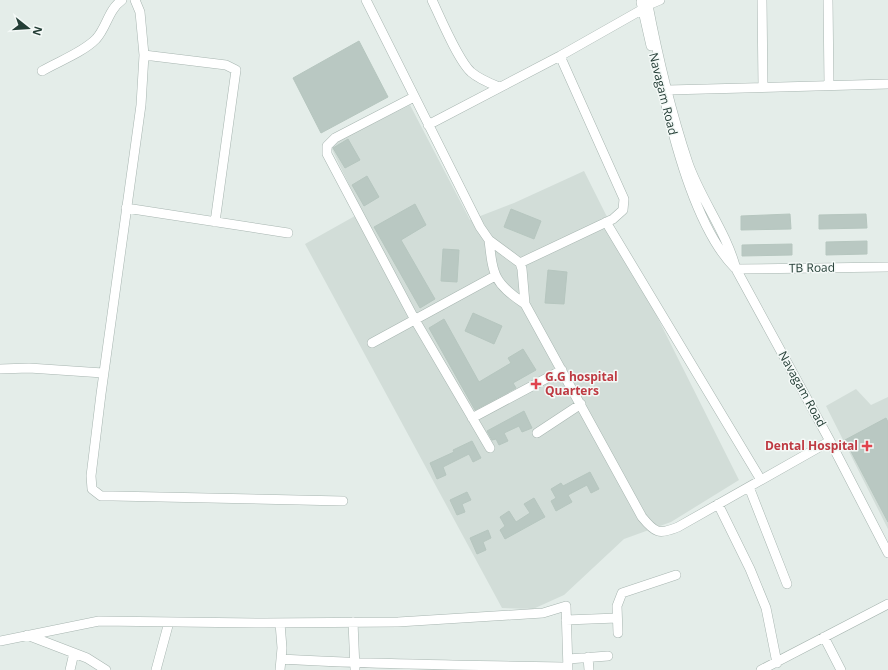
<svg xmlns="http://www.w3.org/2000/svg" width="888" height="670" font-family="'Open Sans',sans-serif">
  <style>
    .built { fill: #d2ddd8 }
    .building { fill: #b9c8c2; stroke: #b6c6bf }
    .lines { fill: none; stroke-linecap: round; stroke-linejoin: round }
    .minor-casing { stroke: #a7b5b0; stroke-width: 10 }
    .minor { stroke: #fff; stroke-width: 9 }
    .health-dot { fill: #e0444e; stroke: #f4f9f7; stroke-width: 1.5 }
    .labels { text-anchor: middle; stroke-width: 3; stroke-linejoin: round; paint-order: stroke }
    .street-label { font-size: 12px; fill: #243e36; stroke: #f4f9f7 }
    .health-label { font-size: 12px; font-weight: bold; fill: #be3a42; stroke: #f4f9f7; text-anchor: start }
  </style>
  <rect width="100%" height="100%" fill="#e4ede9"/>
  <path class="built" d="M 410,105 L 470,220 L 514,203 L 584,171 L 739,480 L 671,522 L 624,539 L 564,595 L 533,609 L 502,608 L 305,244 L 362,212 L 330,145 Z
    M 856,389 L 871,405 L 888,397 L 888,529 L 826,406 Z"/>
  <path class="building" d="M 359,41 L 388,97 L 321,133 L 293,78 Z
    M 348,139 L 360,160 L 345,168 L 333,148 Z
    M 367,176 L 379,197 L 364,206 L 352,185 Z
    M 415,204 L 426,225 L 401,240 L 435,299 L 420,308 L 374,227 Z
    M 511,209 L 541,221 L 534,239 L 504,227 Z
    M 790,214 L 791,229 L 741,230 L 741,216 Z
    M 866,214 L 867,228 L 819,229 L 819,215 Z
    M 867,241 L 867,254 L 826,255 L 826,242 Z
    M 792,244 L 792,255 L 742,256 L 742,245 Z
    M 443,249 L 459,250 L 457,282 L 441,281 Z
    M 548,270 L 567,272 L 564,304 L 545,303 Z
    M 473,313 L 502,326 L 494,344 L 465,331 Z
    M 444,319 L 479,382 L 511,363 L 508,358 L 523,349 L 536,370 L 513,383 L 516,388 L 475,410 L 429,328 Z
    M 524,411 L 532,428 L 522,432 L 519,426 L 504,433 L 508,441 L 499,445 L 496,439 L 492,440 L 487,431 Z
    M 886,418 L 888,422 L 888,522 L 845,440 Z
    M 472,441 L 481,458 L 473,462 L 469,454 L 443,467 L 446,475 L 437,479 L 430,463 L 454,452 L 453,450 Z
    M 590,472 L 599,489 L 591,493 L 587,485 L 568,495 L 572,502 L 556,511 L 551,501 L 556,498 L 551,489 L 561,483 L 563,486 Z
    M 467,492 L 471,500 L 462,504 L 465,512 L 457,515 L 450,500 Z
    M 534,498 L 545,517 L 505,539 L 500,530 L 505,526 L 500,517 L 509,511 L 516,522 L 530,513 L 524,504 Z
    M 488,530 L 491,538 L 483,542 L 486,550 L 477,554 L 470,538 Z"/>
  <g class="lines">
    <defs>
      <path id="minor" d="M 135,0 L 140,12 L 144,55 L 141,105 L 101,394 L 91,476 L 92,489 L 101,496 L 113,496 L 343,501
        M 366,0 L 480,227 L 489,240 L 520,263 L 522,269 L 525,304 L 642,517 C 655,533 659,535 678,527 L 830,441
        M 432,0 C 440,17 458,60 471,72 C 479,79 489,83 499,87
        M 647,0 C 657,53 671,112 688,163 C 701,200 726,231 736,269 L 830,441 L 888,553
        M 762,0 L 763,87
        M 828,0 L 829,85
        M 641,2 L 651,46
        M 648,5 L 660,0
        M 144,55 L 226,65 L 236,70 L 215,222
        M 42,71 C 59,61 82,53 96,39 C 107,27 108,10 122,0
        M 668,90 L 888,84
        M 414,97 L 335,138 L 327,146 L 327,154 L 415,320 L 490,448
        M 664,97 C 676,148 698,231 735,268
        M 428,125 L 560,56 L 643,9
        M 126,208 L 288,233
        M 606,222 L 761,480
        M 489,240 C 493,276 494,283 525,304
        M 520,263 L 613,219 L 623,210 L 624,199 L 560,56
        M 736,269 L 888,267
        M 372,343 L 495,276
        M 0,369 L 29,368 L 103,373
        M 472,418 L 562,370
        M 537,433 L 581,404
        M 749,487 L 787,584
        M 718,504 L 750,569 L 766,608 L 777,663
        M 566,620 L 617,618
        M 353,622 L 355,669
        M 618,633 L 617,606 L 622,593 L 676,575
        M 27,635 L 87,658 L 106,670
        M 824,637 L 841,670
        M 0,641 L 99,621 L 264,623 L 398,622 L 543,613 L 566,606 L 568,670
        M 588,657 L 589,670
        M 281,659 C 376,665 472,665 568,667
        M 568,659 L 608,656
        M 70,670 L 74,653
        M 156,670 L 169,622
        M 280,670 L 282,648 L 280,623
        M 761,670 L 888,604"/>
    </defs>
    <use href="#minor" class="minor-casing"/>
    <use href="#minor" class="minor"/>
  </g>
  <g class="health-dot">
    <path d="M534 378h4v4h4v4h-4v4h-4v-4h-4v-4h4z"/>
    <path d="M865 440h4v4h4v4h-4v4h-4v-4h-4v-4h4z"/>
  </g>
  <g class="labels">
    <g class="street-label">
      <text transform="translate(663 94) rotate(76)" y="4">Navagam Road</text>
      <text transform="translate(812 268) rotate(-1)" y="4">TB Road</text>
      <text transform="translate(802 389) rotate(61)" y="4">Navagam Road</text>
    </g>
    <g class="health-label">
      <text x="545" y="381">G.G hospital<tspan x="545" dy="14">Quarters</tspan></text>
      <text x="858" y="450" text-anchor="end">Dental Hospital</text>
    </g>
  </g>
  <g transform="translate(28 28) rotate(107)" stroke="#f4f9f7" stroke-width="3" paint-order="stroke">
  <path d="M0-3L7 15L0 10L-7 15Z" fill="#243e36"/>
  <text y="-6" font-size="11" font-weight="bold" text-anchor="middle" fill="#243e36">N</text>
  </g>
</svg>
